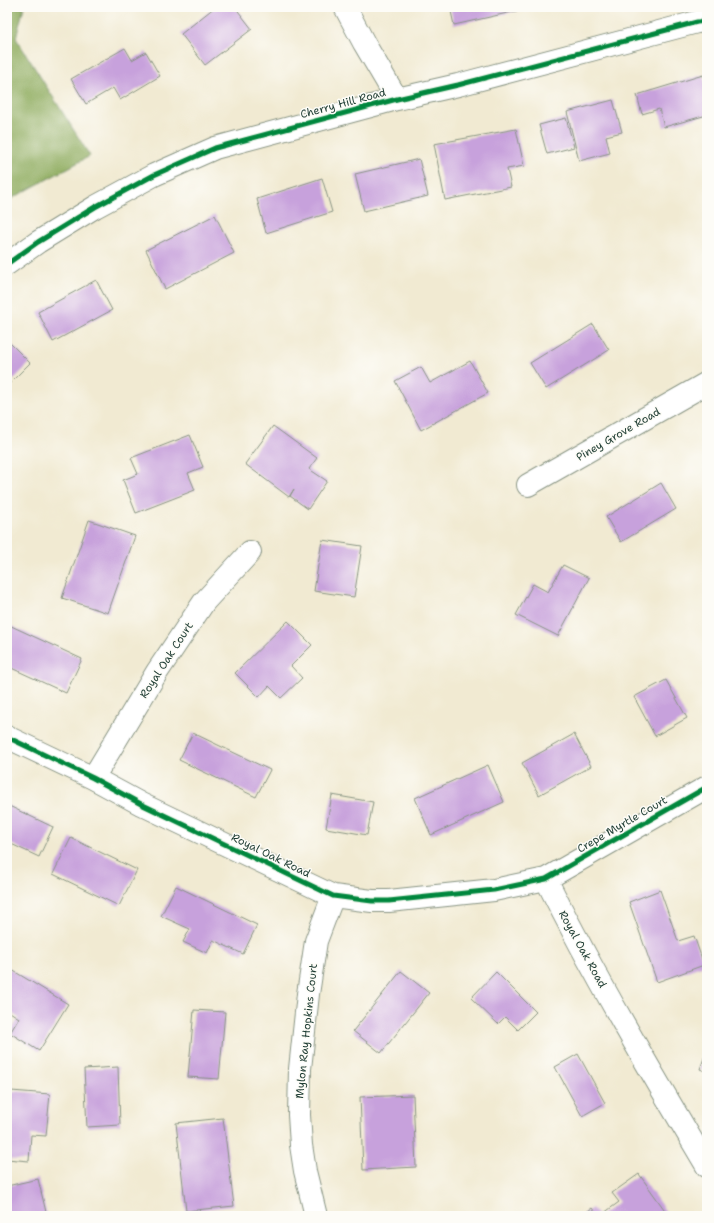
<svg xmlns="http://www.w3.org/2000/svg" width="714" height="1223" font-family="'Shantell Sans',sans-serif">
  <style>
    .forest { fill: #8caa5c; stroke: #567448 }
    .building { fill: #c7a1dc }
    .lines { fill: none; stroke-linecap: round; stroke-linejoin: round }
    .minor-casing { stroke: #889483; stroke-width: 24 }
    .minor { stroke: #fff; stroke-width: 22 }
    .cycleway-casing { stroke: #fdfcf7; stroke-width: 8 }
    .cycleway { stroke: #00873e; stroke-width: 5 }
    .labels { text-anchor: middle; stroke-width: 3; stroke-linejoin: round; paint-order: stroke }
    .street-label { font-size: 11px; fill: #1f3d34; stroke: #fdfcf7 }
  </style>
  <rect width="100%" height="100%" fill="#fdfcf7"/>
  <filter id="ink" filterUnits="userSpaceOnUse"><feTurbulence type="fractalNoise" baseFrequency=".025" numOctaves="2"/><feDisplacementMap in="SourceGraphic" scale="8" xChannelSelector="R" yChannelSelector="G"/><feConvolveMatrix kernelMatrix="1 2 1 2 8 2 1 2 1" color-interpolation-filters="sRGB"/></filter>
  <filter id="wash" filterUnits="userSpaceOnUse"><feTurbulence type="fractalNoise" baseFrequency=".012" numOctaves="4" result="noise"/><feDisplacementMap in="SourceGraphic" scale="16" xChannelSelector="R" yChannelSelector="G"/><feGaussianBlur stdDeviation="0.9" result="paint"/><feColorMatrix in="noise" values="0 0 0 0 0 0 0 0 0 0 0 0 0 0 0 0 0 1.4 0 .05"/><feComposite in="paint" operator="in"/></filter>
  <g filter="url(#wash)">
    <rect width="100%" height="100%" fill="#f1ead2"/>
    <path class="forest" d="M 7,7 L 24,7 L 16,38 L 90,156 L 9,200 L 7,198 Z"/>
    <g id="blocks">
      <path class="building" d="M 215,7 L 235,7 L 252,29 L 205,65 L 181,34 Z
        M 450,7 L 520,7 L 521,10 L 454,25 Z
        M 125,48 L 132,60 L 146,52 L 160,76 L 120,100 L 113,88 L 86,104 L 71,79 Z
        M 703,75 L 707,87 L 707,115 L 664,127 L 659,109 L 642,114 L 637,95 Z
        M 613,100 L 622,132 L 606,136 L 610,153 L 579,161 L 567,112 Z
        M 566,118 L 574,147 L 547,154 L 539,125 Z
        M 516,129 L 524,166 L 507,169 L 511,187 L 445,200 L 434,144 Z
        M 419,159 L 428,196 L 364,211 L 355,174 Z
        M 322,178 L 332,212 L 266,233 L 257,199 Z
        M 215,215 L 234,253 L 165,289 L 146,250 Z
        M 96,280 L 112,310 L 53,342 L 38,312 Z
        M 593,324 L 609,350 L 546,389 L 530,363 Z
        M 7,340 L 30,363 L 7,386 Z
        M 470,361 L 488,393 L 421,430 L 395,381 L 421,367 L 430,383 Z
        M 273,426 L 317,458 L 309,469 L 327,481 L 308,509 L 290,496 L 294,489 L 289,497 L 245,464 Z
        M 190,435 L 203,467 L 188,473 L 195,490 L 136,513 L 123,480 L 138,474 L 131,458 Z
        M 661,483 L 676,509 L 621,542 L 606,517 Z
        M 89,520 L 135,536 L 108,613 L 62,598 Z
        M 322,540 L 362,546 L 354,597 L 314,591 Z
        M 563,565 L 589,578 L 558,636 L 516,615 L 533,584 L 548,592 Z
        M 288,621 L 312,645 L 291,666 L 302,678 L 281,698 L 269,686 L 259,697 L 235,673 Z
        M 7,624 L 82,659 L 66,693 L 7,666 Z
        M 666,680 L 687,718 L 655,736 L 634,697 Z
        M 193,733 L 270,770 L 256,797 L 179,760 Z
        M 574,734 L 591,766 L 539,795 L 522,763 Z
        M 488,765 L 504,802 L 431,835 L 415,798 Z
        M 332,795 L 373,802 L 367,835 L 326,828 Z
        M 7,805 L 53,827 L 39,857 L 7,842 Z
        M 71,838 L 137,870 L 119,906 L 53,874 Z
        M 176,886 L 257,925 L 243,954 L 213,940 L 207,953 L 183,942 L 190,929 L 161,916 Z
        M 660,890 L 678,941 L 694,936 L 704,965 L 657,982 L 629,902 Z
        M 7,967 L 68,1004 L 39,1051 L 10,1033 L 19,1018 L 7,1010 Z
        M 401,971 L 429,993 L 381,1053 L 353,1031 Z
        M 496,972 L 536,1012 L 518,1030 L 505,1017 L 498,1024 L 471,998 Z
        M 194,1010 L 225,1012 L 219,1079 L 188,1077 Z
        M 707,1050 L 707,1072 L 700,1069 Z
        M 578,1054 L 605,1103 L 582,1116 L 555,1067 Z
        M 118,1067 L 120,1125 L 87,1127 L 84,1069 Z
        M 11,1091 L 50,1094 L 46,1136 L 31,1135 L 29,1161 L 7,1159 L 7,1130 Z
        M 413,1095 L 416,1167 L 363,1170 L 360,1097 Z
        M 223,1118 L 234,1206 L 186,1211 L 176,1123 Z
        M 639,1174 L 669,1216 L 600,1216 L 619,1202 L 612,1193 Z
        M 38,1179 L 47,1216 L 7,1216 L 7,1186 Z
        M 592,1208 L 598,1216 L 581,1216 Z"/>
    </g>
  </g>
  <g filter="url(#ink)">
    <use href="#blocks" fill-opacity="0" stroke="#889483" stroke-width="1"/>
    <g class="lines">
      <defs>
        <path id="minor" d="M 345,7 L 364,43 L 397,99
          M 7,264 L 38,242 L 95,207 L 154,175 L 215,148 L 397,99 L 458,85 L 697,22 L 707,21
          M 528,485 L 707,383
          M 7,737 L 93,778 L 141,804 L 333,896 L 372,901 L 389,901 L 494,890 L 546,879 L 707,787
          M 93,778 L 157,672 L 204,602 L 250,552
          M 546,879 C 595,977 651,1072 707,1166
          M 316,1216 L 305,1171 L 301,1145 L 299,1115 L 300,1069 L 308,994 L 316,941 L 333,896"/>
      </defs>
      <use href="#minor" class="minor-casing"/>
      <use href="#minor" class="minor"/>
      <defs>
        <path id="cycleway" d="M 7,264 L 38,242 L 95,207 L 154,175 L 215,148 L 397,99 L 458,85 L 697,22 L 707,21
          M 7,737 L 93,778 L 141,804 L 333,896 L 372,901 L 389,901 L 494,890 L 546,879 L 707,787"/>
      </defs>
      <use href="#cycleway" class="cycleway-casing"/>
      <use href="#cycleway" class="cycleway"/>
    </g>
  </g>
  <g class="labels">
    <g class="street-label">
      <text transform="translate(343 103) rotate(-15)" y="4">Cherry Hill Road</text>
      <text transform="translate(618 434) rotate(-30)" y="4">Piney Grove Road</text>
      <text transform="translate(166 660) rotate(-57)" y="4">Royal Oak Court</text>
      <text transform="translate(622 824) rotate(-30)" y="4">Crepe Myrtle Court</text>
      <text transform="translate(271 855) rotate(26)" y="4">Royal Oak Road</text>
      <text transform="translate(583 949) rotate(61)" y="4">Royal Oak Road</text>
      <text transform="translate(306 1031) rotate(-84)" y="4">Mylon Ray Hopkins Court</text>
    </g>
  </g>
  <rect width="714" height="1223" fill="none" stroke="#fdfcf7" stroke-width="24"/>
</svg>
